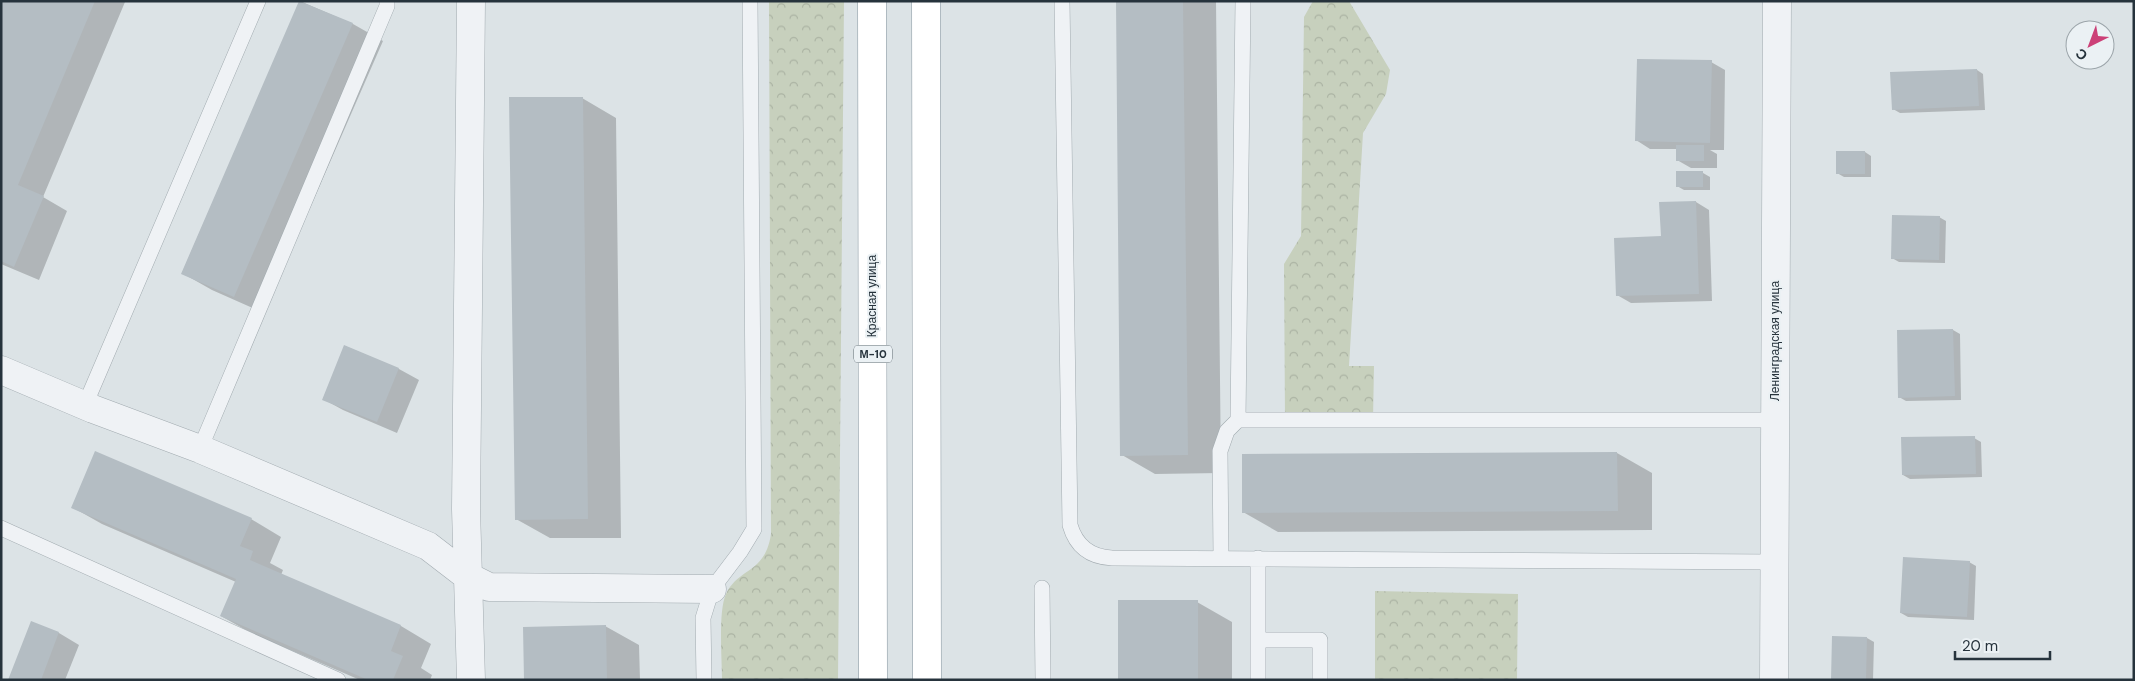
<svg xmlns="http://www.w3.org/2000/svg" width="2135" height="681" font-family="'DM Sans',sans-serif">
  <style>
    .forest { fill: url(#forest-crowns) }
    .shadow { fill: #0003 }
    .building { fill: #b4bdc3 }
    .lines { fill: none; stroke-linecap: round; stroke-linejoin: round }
    .service-casing { stroke: #a2abb0; stroke-width: 16 }
    .minor-casing { stroke: #a2abb0; stroke-width: 29 }
    .trunk-casing { stroke: #84939d; stroke-width: 29 }
    .service { stroke: #eff2f5; stroke-width: 15 }
    .minor { stroke: #eff2f5; stroke-width: 28 }
    .trunk { stroke: #fff; stroke-width: 28 }
    .labels { text-anchor: middle; stroke-width: 4; stroke-linejoin: round; paint-order: stroke }
    .shield { fill: #ebf1f4; stroke: #616c73; stroke-width: 1 }
    .shield-label { font-size: 11px; font-weight: bold; fill: #26333c }
    .street-label { font-size: 12px; fill: #26333c; stroke: #ebf1f4 }
  </style>
  <defs>
    <pattern id="forest-crowns" width="20" height="18" patternUnits="userSpaceOnUse" patternTransform="scale(1.25)"><rect width="20" height="18" fill="#c7d0bd"/><path d="M2 6a3 3 0 1 1 6 0M12 15a3 3 0 1 1 6 0" fill="none" stroke="#abb3a3"/></pattern>
  </defs>
  <rect width="100%" height="100%" fill="#dce3e6"/>
  <path class="forest" d="M 769,1 L 844,1 L 838,680 L 722,680 C 722,659 718,611 726,594 C 739,567 765,574 771,534 Z
    M 1313,1 L 1349,1 L 1390,70 L 1386,94 L 1363,133 L 1349,366 L 1374,366 L 1373,420 L 1285,420 L 1284,264 L 1301,236 L 1304,17 Z
    M 1375,591 L 1518,594 L 1517,679 L 1375,680 Z"/>
  <path class="shadow" d="M 1,1 L 125,2 L 43,197 L 67,211 L 39,280 L 1,264 Z
    M 300,1 L 353,24 L 383,41 L 264,313 L 212,290 L 182,273 Z
    M 1117,1 L 1216,1 L 1221,473 L 1155,474 L 1122,455 Z
    M 1711,62 L 1725,70 L 1724,150 L 1710,150 L 1717,154 L 1717,168 L 1691,168 L 1677,160 L 1677,149 L 1650,149 L 1636,140 Z
    M 1977,70 L 1983,74 L 1985,110 L 1900,113 L 1893,109 Z
    M 582,98 L 616,118 L 621,538 L 550,538 L 516,519 Z
    M 1865,152 L 1871,156 L 1871,177 L 1844,177 L 1837,173 Z
    M 1703,173 L 1710,177 L 1710,190 L 1684,190 L 1677,186 Z
    M 1696,202 L 1709,210 L 1712,301 L 1631,303 L 1617,295 L 1662,238 Z
    M 1939,217 L 1946,221 L 1945,263 L 1899,262 L 1892,258 Z
    M 1953,330 L 1960,334 L 1961,400 L 1906,401 L 1899,397 Z
    M 345,346 L 399,369 L 419,380 L 397,433 L 343,410 L 323,399 Z
    M 1974,438 L 1981,442 L 1982,477 L 1910,479 L 1903,475 Z
    M 1617,453 L 1652,473 L 1652,530 L 1278,532 L 1243,512 L 1243,455 Z
    M 72,507 L 251,519 L 281,537 L 270,563 L 283,570 L 281,575 L 401,626 L 431,644 L 421,668 L 432,675 L 430,680 L 360,680 L 251,633 L 221,616 L 236,582 L 102,524 Z
    M 1969,562 L 1976,566 L 1974,620 L 1908,617 L 1901,613 Z
    M 1197,602 L 1232,622 L 1232,680 L 1119,680 Z
    M 32,623 L 59,633 L 79,645 L 65,680 L 10,680 Z
    M 605,626 L 639,645 L 640,680 L 525,680 Z
    M 1867,638 L 1874,642 L 1873,680 L 1832,680 Z"/>
  <path class="building" d="M 1,1 L 95,1 L 18,185 L 44,196 L 14,267 L 1,261 Z
    M 299,1 L 353,23 L 234,297 L 181,274 Z
    M 1116,1 L 1183,1 L 1188,455 L 1120,456 Z
    M 1637,59 L 1712,60 L 1710,143 L 1635,141 Z
    M 1977,69 L 1979,106 L 1892,110 L 1890,72 Z
    M 509,97 L 583,97 L 588,519 L 515,520 Z
    M 1676,145 L 1704,145 L 1704,161 L 1676,161 Z
    M 1836,151 L 1865,151 L 1865,174 L 1836,174 Z
    M 1676,171 L 1703,171 L 1703,187 L 1676,187 Z
    M 1696,201 L 1699,294 L 1616,296 L 1614,238 L 1661,236 L 1659,202 Z
    M 1892,215 L 1940,216 L 1939,260 L 1891,259 Z
    M 1953,329 L 1955,396 L 1898,398 L 1897,330 Z
    M 344,345 L 399,368 L 377,422 L 322,400 Z
    M 1975,436 L 1976,474 L 1902,475 L 1901,437 Z
    M 95,451 L 252,518 L 240,546 L 253,551 L 250,560 L 401,625 L 391,651 L 403,656 L 393,680 L 368,680 L 220,616 L 236,579 L 71,508 Z
    M 1617,452 L 1618,511 L 1242,513 L 1242,454 Z
    M 1903,557 L 1970,561 L 1967,617 L 1900,613 Z
    M 1118,600 L 1198,600 L 1198,680 L 1118,680 Z
    M 31,621 L 59,632 L 41,680 L 8,680 Z
    M 606,625 L 607,680 L 524,680 L 523,627 Z
    M 1832,636 L 1867,637 L 1866,680 L 1831,680 Z"/>
  <g class="lines">
    <defs>
      <path id="service" d="M 1062,1 L 1070,525 C 1076,546 1090,557 1112,558 L 1774,562
        M 85,405 L 258,1
        M 1238,420 L 1775,420
        M 200,449 L 387,6 L 387,1
        M 1,528 L 338,680
        M 1221,557 L 1220,451 L 1227,431 L 1238,420 L 1243,1
        M 1042,588 L 1043,680
        M 1258,640 L 1258,558
        M 704,680 L 703,618 L 712,589 L 740,552 L 754,529 L 750,1
        M 1258,680 L 1258,640 L 1320,640 L 1320,680"/>
      <path id="minor" d="M 1,370 L 93,409 L 200,449 L 428,546 L 467,576 L 489,587 L 712,589
        M 471,680 L 466,509 L 471,1
        M 1774,680 L 1777,1"/>
      <path id="trunk" d="M 872,1 L 873,680
        M 926,1 L 927,680"/>
    </defs>
    <use href="#service" class="service-casing"/>
    <use href="#minor" class="minor-casing"/>
    <use href="#trunk" class="trunk-casing"/>
    <use href="#service" class="service"/>
    <use href="#minor" class="minor"/>
    <use href="#trunk" class="trunk"/>
  </g>
  <g class="labels">
    <rect class="shield" x="854" y="345.5" width="38" height="17" rx="4"/>
    <g class="shield-label">
      <text x="873" y="358">М-10</text>
    </g>
    <g class="street-label">
      <text transform="translate(872 296) rotate(-90)" y="4">Красная улица</text>
      <text transform="translate(1775 341) rotate(-90)" y="4">Ленинградская улица</text>
    </g>
  </g>
  <rect width="2135" height="681" fill="none" stroke="#26333c" stroke-width="5"/>
  <g transform="translate(2090 45) rotate(222)"><circle r="24" fill="#ebf1f4" stroke="#9ca5aa"/>
  <path d="M0-4L9 19L0 12L-9 19Z" fill="#cc4077"/>
  <text y="-8" font-size="14" font-weight="bold" text-anchor="middle" fill="#26333c">С</text>
  </g>
  <path d="M1955 651v8h95v-8" fill="none" stroke="#26333c" stroke-width="2.5"/>
  <text x="1962" y="651" font-size="15" fill="#26333c" stroke="#ebf1f4" stroke-width="4" paint-order="stroke">20 m</text>
</svg>
